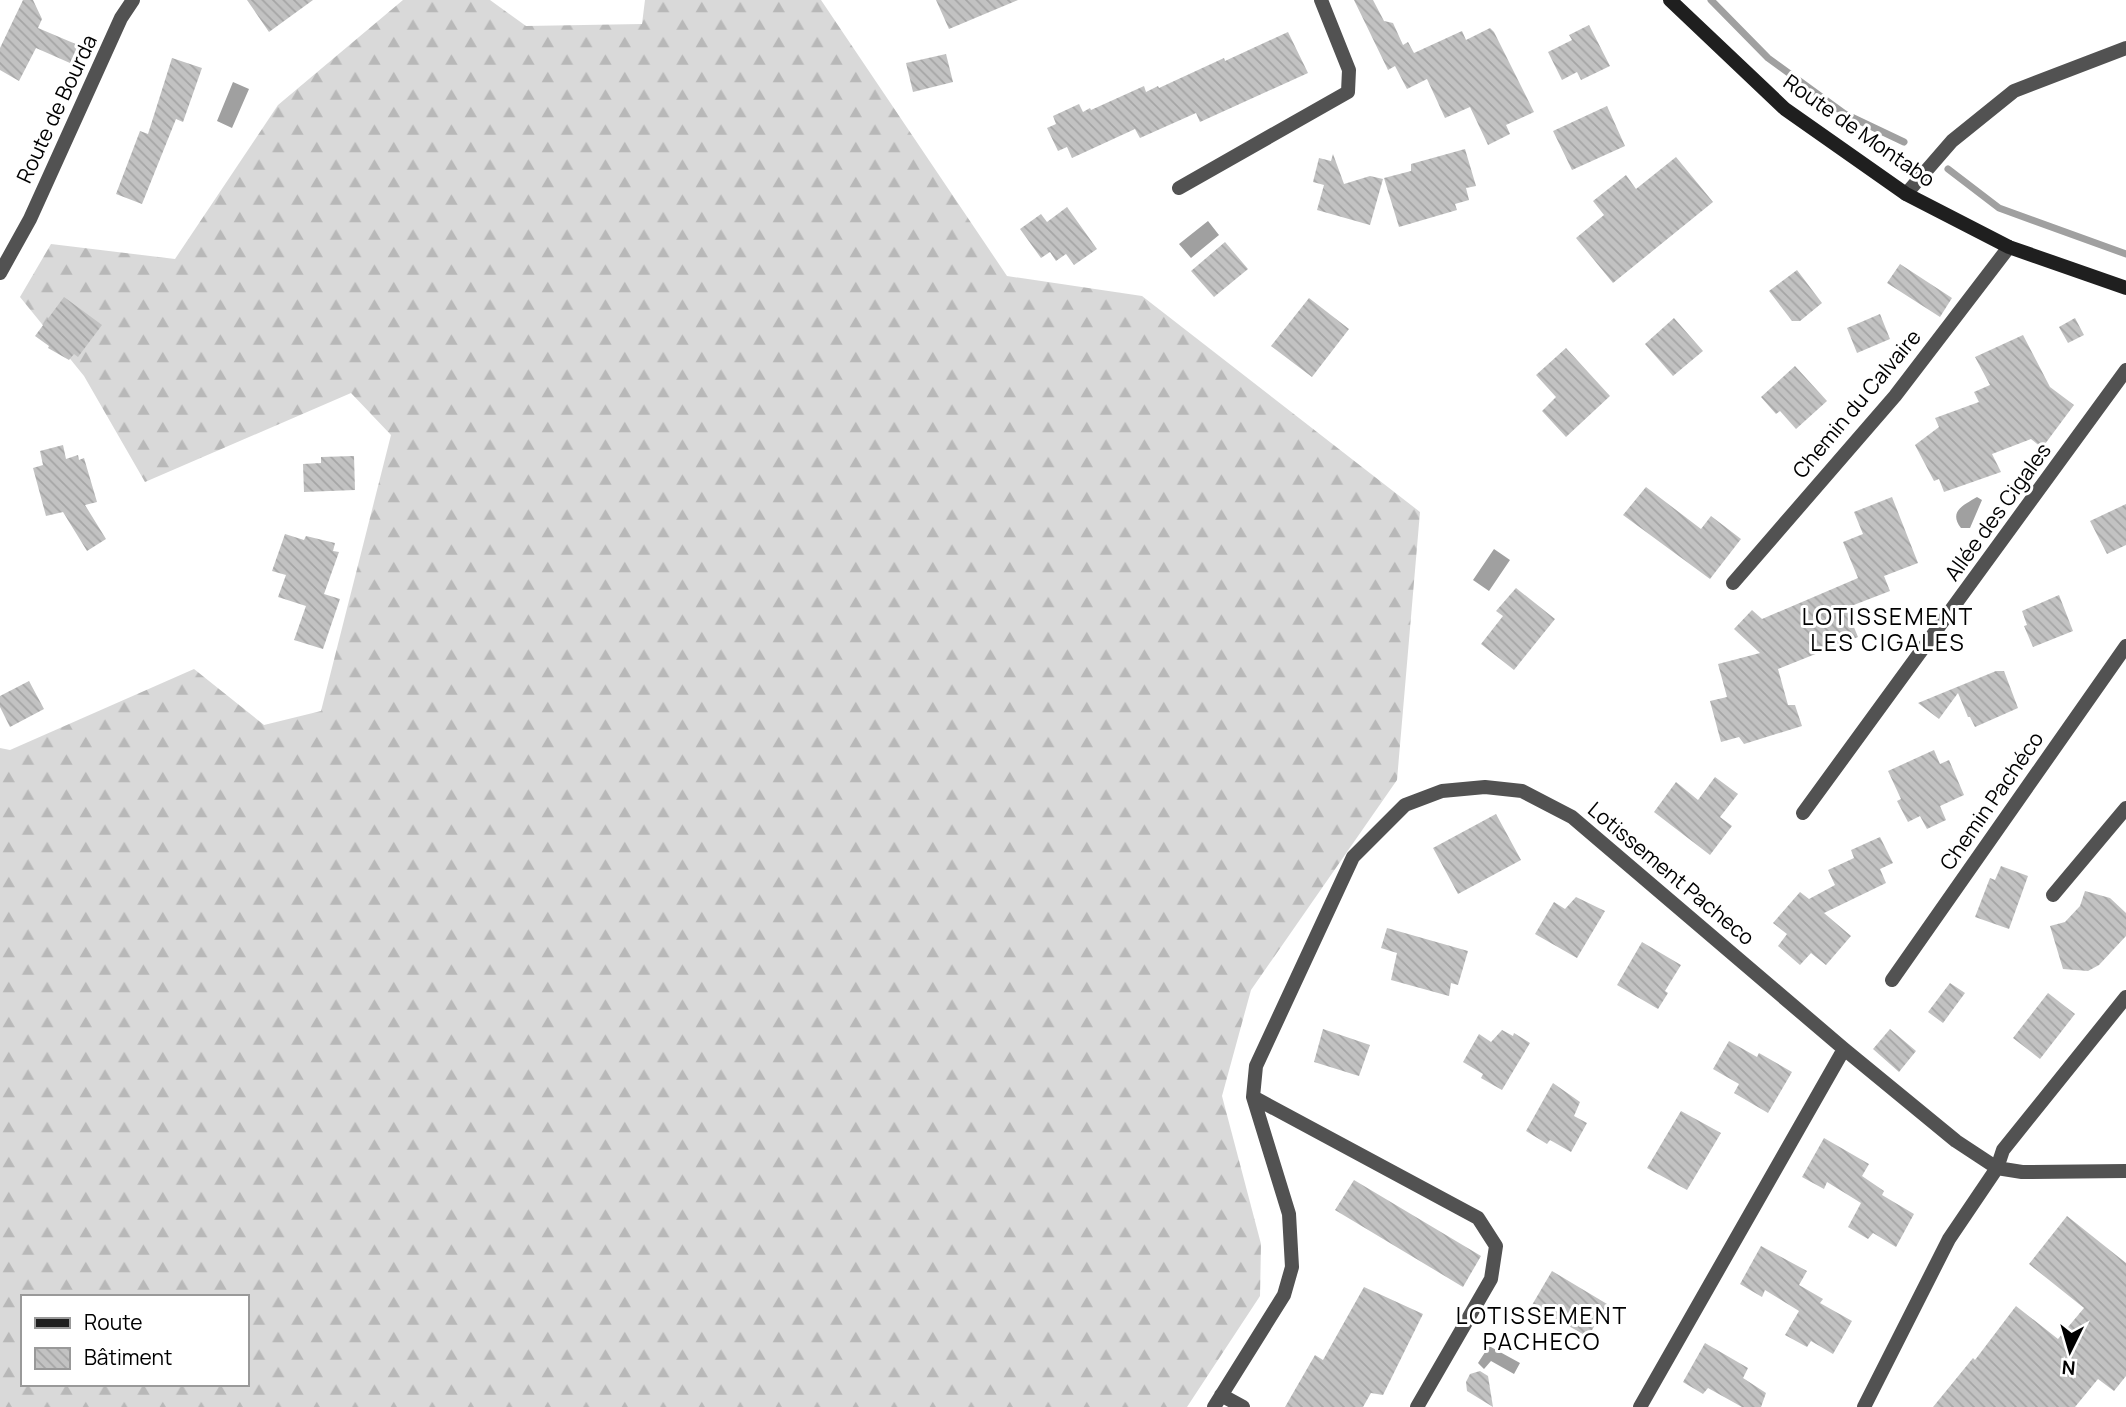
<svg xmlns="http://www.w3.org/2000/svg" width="2126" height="1407" font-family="Manrope,sans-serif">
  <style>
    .forest { fill: url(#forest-firs); fill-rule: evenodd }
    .water { fill: #a0a0a0 }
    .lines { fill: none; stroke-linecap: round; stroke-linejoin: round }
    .stream { stroke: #a0a0a0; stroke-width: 7 }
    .building { fill: url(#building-back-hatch) }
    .service { stroke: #525252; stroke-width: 14 }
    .minor { stroke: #525252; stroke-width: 14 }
    .secondary { stroke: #1f1f1f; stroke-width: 14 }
    .labels { text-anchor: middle; stroke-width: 6; stroke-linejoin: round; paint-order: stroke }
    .street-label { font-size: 21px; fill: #000; stroke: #fff }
    .neighbourhood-label { font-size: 23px; letter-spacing: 2px; fill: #000; stroke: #fff }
  </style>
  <defs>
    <pattern id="forest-firs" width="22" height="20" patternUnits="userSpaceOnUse" patternTransform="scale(1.75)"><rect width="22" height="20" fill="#d9d9d9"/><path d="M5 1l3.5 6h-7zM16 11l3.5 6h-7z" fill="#b8b8b8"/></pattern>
    <pattern id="building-back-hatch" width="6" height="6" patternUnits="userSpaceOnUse" patternTransform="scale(1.75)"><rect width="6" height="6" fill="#c2c2c2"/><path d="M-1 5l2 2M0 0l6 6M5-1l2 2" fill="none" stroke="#a5a5a5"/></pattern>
  </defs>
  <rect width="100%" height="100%" fill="#fff"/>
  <path class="forest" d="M 403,0 L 490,0 L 526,26 L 642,24 L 645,0 L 821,0 L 1007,276 L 1142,296 L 1420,512 L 1397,780 L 1251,990 L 1222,1096 L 1261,1244 L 1260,1296 L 1187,1407 L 0,1407 L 0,748 L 10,750 L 194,669 L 264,725 L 321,711 L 391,435 L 351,393 L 145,482 L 84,376 L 20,297 L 51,244 L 175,259 L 278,105 ZM 23,1297 L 247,1297 L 247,1384 L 23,1384 Z"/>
  <path class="water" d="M 233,82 L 249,89 L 232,128 L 217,121 Z
    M 1208,221 L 1219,235 L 1191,258 L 1179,244 Z
    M 1977,497 L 1982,500 L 1970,528 L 1961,528 C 1948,511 1964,505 1977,497 Z
    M 1494,549 L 1510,560 L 1489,591 L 1473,580 Z
    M 1489,1346 L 1520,1363 L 1514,1374 L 1491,1361 L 1484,1369 L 1478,1363 Z"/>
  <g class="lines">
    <path class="stream" d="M 1711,0 L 1768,58 L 1845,114 L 1904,142
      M 1948,169 L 1999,208 L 2126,254"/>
  </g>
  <path class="building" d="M 23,0 L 33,0 L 42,19 L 38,28 L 78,45 L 70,63 L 36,48 L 19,81 L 0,70 L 0,48 Z
    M 247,0 L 313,0 L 269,32 Z
    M 936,0 L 1018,0 L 949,29 Z
    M 1354,0 L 1373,0 L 1384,21 L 1393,23 L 1403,45 L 1408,42 L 1414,53 L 1462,31 L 1466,40 L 1490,28 L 1494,32 L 1534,112 L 1506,125 L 1510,134 L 1488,145 L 1470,107 L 1445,118 L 1427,79 L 1407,89 L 1395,66 L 1388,70 Z
    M 1589,25 L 1610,66 L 1581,80 L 1577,72 L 1562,80 L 1548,52 L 1572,40 L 1569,35 Z
    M 1288,32 L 1308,73 L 1200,122 L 1196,113 L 1140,138 L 1135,129 L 1072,158 L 1067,147 L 1058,151 L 1047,128 L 1056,124 L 1053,116 L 1079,104 L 1083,112 L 1090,108 L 1091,110 L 1144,86 L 1146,92 L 1158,86 L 1159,88 L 1224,58 L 1225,61 Z
    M 946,54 L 953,82 L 913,92 L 906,63 Z
    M 172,58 L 202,68 L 183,122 L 176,119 L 142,204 L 116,194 L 140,131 L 148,134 Z
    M 1607,106 L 1625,146 L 1572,170 L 1553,131 Z
    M 1465,149 L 1476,186 L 1466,188 L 1469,200 L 1455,204 L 1457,210 L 1399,227 L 1384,178 L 1411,171 L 1411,164 Z
    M 1333,154 L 1344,184 L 1370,176 L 1383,179 L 1370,225 L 1317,210 L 1324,185 L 1313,182 L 1319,158 L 1331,161 Z
    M 1676,157 L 1713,202 L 1613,283 L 1576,238 L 1604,215 L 1593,201 L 1626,175 L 1636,189 Z
    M 1067,207 L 1097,249 L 1074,265 L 1066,254 L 1056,261 L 1050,252 L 1041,258 L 1020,229 L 1041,214 L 1047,222 Z
    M 1225,242 L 1248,269 L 1214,297 L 1191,271 Z
    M 1900,264 L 1952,298 L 1940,317 L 1887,283 Z
    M 1797,270 L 1822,303 L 1800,321 L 1792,321 L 1769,291 Z
    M 64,297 L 102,325 L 78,357 L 74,354 L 69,360 L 48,348 L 49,346 L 35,336 Z
    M 1309,298 L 1349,329 L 1312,377 L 1271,346 Z
    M 1880,314 L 1890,339 L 1857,353 L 1847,328 Z
    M 1674,318 L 1703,351 L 1673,376 L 1645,344 Z
    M 2075,318 L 2084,335 L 2068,343 L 2059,327 Z
    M 2023,335 L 2050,387 L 2074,405 L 2042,448 L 2031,439 L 1992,454 L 2001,472 L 1944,492 L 1939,479 L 1934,481 L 1915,445 L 1939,427 L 1935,418 L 1979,402 L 1974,392 L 1990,385 L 1975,357 Z
    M 1566,348 L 1610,396 L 1566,437 L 1542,411 L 1556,397 L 1536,375 Z
    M 1795,366 L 1827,401 L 1796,429 L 1780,411 L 1776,414 L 1761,397 Z
    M 63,445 L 66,459 L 78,455 L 79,460 L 84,458 L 97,502 L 85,505 L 106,539 L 87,551 L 63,512 L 46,516 L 33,468 L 43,465 L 40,451 Z
    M 354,456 L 355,490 L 304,492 L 303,464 L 321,463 L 321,457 Z
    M 1646,487 L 1701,529 L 1711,516 L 1741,539 L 1710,579 L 1623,515 Z
    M 1892,497 L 1918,563 L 1884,576 L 1890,591 L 1846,608 L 1858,637 L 1778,669 L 1788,705 L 1795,705 L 1802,726 L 1744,744 L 1739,737 L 1721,742 L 1710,701 L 1727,697 L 1718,664 L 1760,653 L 1734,629 L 1752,610 L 1762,619 L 1858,578 L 1843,542 L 1863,534 L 1854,512 Z
    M 2126,504 L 2126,545 L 2107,554 L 2090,521 Z
    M 285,534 L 304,540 L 306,536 L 335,543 L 333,551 L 339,552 L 324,594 L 340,599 L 323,649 L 294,640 L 306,606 L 278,597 L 286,575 L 272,571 Z
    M 1516,588 L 1555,619 L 1514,670 L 1481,644 L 1503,616 L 1496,611 Z
    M 2059,595 L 2073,631 L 2033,647 L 2024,626 L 2027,625 L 2022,611 Z
    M 1996,671 L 2004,671 L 2018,708 L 1975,727 L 1970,717 L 1968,717 L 1958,693 L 1939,719 L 1918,703 Z
    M 29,681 L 44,709 L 10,727 L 0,707 L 0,696 Z
    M 1934,750 L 1940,764 L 1949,760 L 1964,795 L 1940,806 L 1946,820 L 1927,829 L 1920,816 L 1908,822 L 1897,801 L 1901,799 L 1888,771 Z
    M 1715,777 L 1738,794 L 1720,817 L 1732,826 L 1710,855 L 1654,812 L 1676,782 L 1698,800 Z
    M 1496,814 L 1521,860 L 1458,894 L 1433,848 Z
    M 1880,837 L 1893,863 L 1880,869 L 1886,883 L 1824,913 L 1851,936 L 1826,965 L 1811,953 L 1800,965 L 1778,946 L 1787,934 L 1773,923 L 1800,892 L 1809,899 L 1835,885 L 1828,870 L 1854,858 L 1851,850 Z
    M 2001,866 L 2028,876 L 2009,929 L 1975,917 L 1990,878 L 1995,880 Z
    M 2085,891 L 2110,898 L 2126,913 L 2126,936 L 2099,965 L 2088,971 L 2063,969 L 2050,926 L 2065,922 L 2080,906 Z
    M 1576,897 L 1605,911 L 1577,958 L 1535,934 L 1554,902 L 1565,909 Z
    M 1387,928 L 1468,951 L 1458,985 L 1451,983 L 1449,996 L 1391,980 L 1397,953 L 1381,948 Z
    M 1642,942 L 1681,965 L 1665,991 L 1668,993 L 1658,1009 L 1617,985 Z
    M 1950,983 L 1965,993 L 1943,1023 L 1928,1012 Z
    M 2048,993 L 2075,1014 L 2040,1059 L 2013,1038 Z
    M 1323,1029 L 1370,1045 L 1359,1076 L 1314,1062 Z
    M 1890,1029 L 1916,1051 L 1899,1072 L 1873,1049 Z
    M 1502,1030 L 1513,1036 L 1514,1033 L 1530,1043 L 1502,1090 L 1481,1078 L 1483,1074 L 1463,1062 L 1479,1034 L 1491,1042 Z
    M 1729,1041 L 1757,1057 L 1759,1053 L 1792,1072 L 1768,1113 L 1734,1093 L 1739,1084 L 1713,1069 Z
    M 1553,1083 L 1580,1102 L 1574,1116 L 1587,1123 L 1571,1152 L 1550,1140 L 1547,1144 L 1526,1131 Z
    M 1681,1111 L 1721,1133 L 1687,1190 L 1647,1168 Z
    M 1824,1138 L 1869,1164 L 1862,1176 L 1884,1191 L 1882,1195 L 1914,1214 L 1896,1247 L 1873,1233 L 1868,1239 L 1848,1227 L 1861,1203 L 1827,1182 L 1824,1189 L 1802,1177 Z
    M 1354,1180 L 1481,1256 L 1463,1287 L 1335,1210 Z
    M 2067,1216 L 2126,1263 L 2126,1376 L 2114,1391 L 2098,1379 L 2075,1407 L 1933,1407 L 1973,1358 L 1975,1360 L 2016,1306 L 2058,1339 L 2084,1308 L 2029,1264 Z
    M 1761,1246 L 1807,1271 L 1799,1285 L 1823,1299 L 1820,1303 L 1852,1321 L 1833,1354 L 1811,1341 L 1807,1347 L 1785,1335 L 1799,1311 L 1765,1290 L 1762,1297 L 1740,1284 Z
    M 1552,1271 L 1607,1304 L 1588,1337 L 1532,1305 Z
    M 1364,1287 L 1423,1314 L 1383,1395 L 1371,1393 L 1363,1407 L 1285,1407 L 1315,1355 L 1323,1360 Z
    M 1705,1343 L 1748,1368 L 1743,1378 L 1766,1393 L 1761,1407 L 1742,1407 L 1708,1388 L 1703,1394 L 1683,1382 Z
    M 1480,1371 L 1488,1376 L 1493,1407 L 1467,1391 L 1466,1382 L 1470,1374 Z"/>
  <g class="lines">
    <path class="service" d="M 1906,194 L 1952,141 L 2014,91 L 2126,48"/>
    <path class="minor" d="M 1179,188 L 1348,92 L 1349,70 L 1321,0
      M 0,273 L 30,219 L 121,18 L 133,0
      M 1733,583 L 1895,396 L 2009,247
      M 1803,813 L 2126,370
      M 2053,895 L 2126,808
      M 1892,980 L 2126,646
      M 1253,1097 L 1478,1218 L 1496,1246 L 1491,1279 L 1417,1407
      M 1221,1395 L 1243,1407
      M 1214,1407 L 1284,1295 L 1292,1267 L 1289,1214 L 1253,1097 L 1256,1066 L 1353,857 L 1405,805 L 1442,791 L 1485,787 L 1522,791 L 1572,817 L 1844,1049 L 1956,1141 L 1997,1168 L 2022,1172 L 2126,1171
      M 1640,1407 L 1844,1049
      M 1864,1407 L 1949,1239 L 1997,1168 L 2003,1150 L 2126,997"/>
    <path class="secondary" d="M 1670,0 L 1785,109 L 1906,194 L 2009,247 L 2126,288"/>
  </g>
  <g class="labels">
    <g class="street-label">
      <text transform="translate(57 109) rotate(-65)" y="7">Route de Bourda</text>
      <text transform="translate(1859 131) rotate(35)" y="7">Route de Montabo</text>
      <text transform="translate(1857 404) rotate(-50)" y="7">Chemin du Calvaire</text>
      <text transform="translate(1998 512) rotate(-54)" y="7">Allée des Cigales</text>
      <text transform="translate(1992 801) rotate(-55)" y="7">Chemin Pachéco</text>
      <text transform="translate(1671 874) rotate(40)" y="7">Lotissement Pacheco</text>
    </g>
    <g class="neighbourhood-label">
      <text x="1888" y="625">LOTISSEMENT<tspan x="1888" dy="26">LES CIGALES</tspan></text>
      <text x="1542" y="1324">LOTISSEMENT<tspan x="1542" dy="26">PACHECO</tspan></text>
    </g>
  </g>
  <rect x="21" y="1295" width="228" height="91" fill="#ffffff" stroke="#999999" stroke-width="2"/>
  <rect x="35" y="1318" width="35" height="10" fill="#1f1f1f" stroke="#999999" stroke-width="2"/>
  <text x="84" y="1330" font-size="21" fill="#000000">Route</text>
  <rect x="35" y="1348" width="35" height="21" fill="url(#building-back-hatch)" stroke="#999999" stroke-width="2"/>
  <text x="84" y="1365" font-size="21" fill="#000000">Bâtiment</text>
  <g transform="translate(2070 1351) rotate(185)" stroke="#ffffff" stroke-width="5" paint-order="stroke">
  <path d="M0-5L12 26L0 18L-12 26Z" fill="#000000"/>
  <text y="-10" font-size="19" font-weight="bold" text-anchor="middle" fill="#000000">N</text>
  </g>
</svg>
